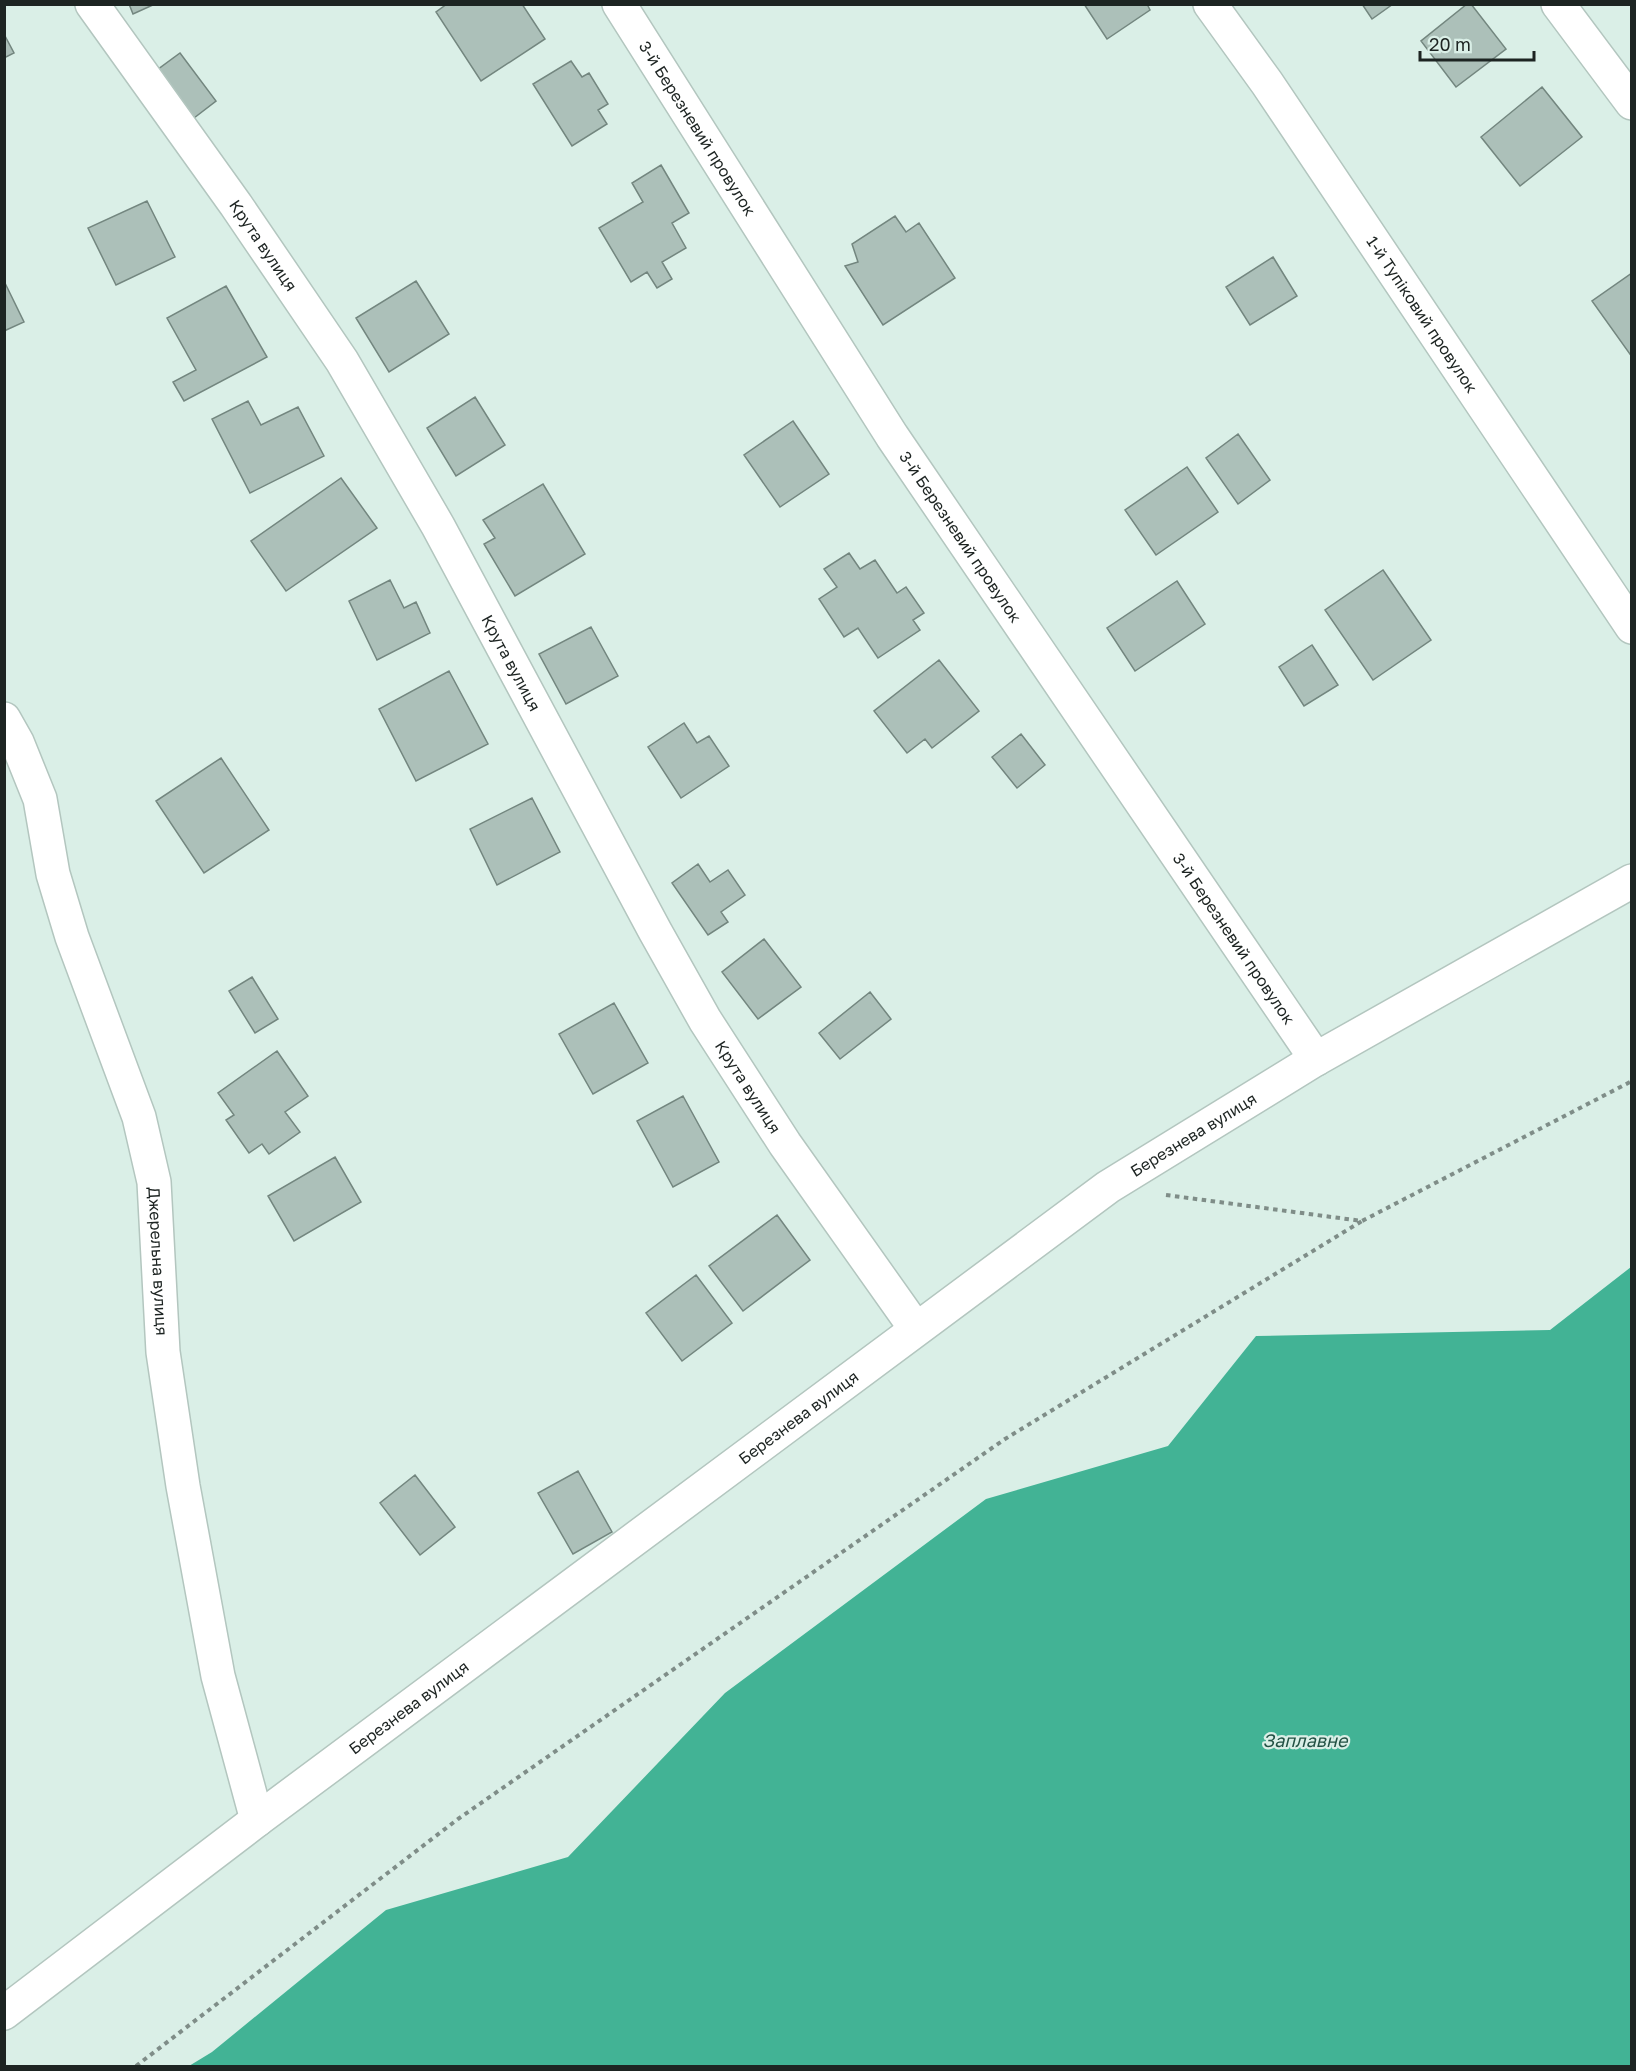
<svg xmlns="http://www.w3.org/2000/svg" width="1636" height="2071" font-family="'Golos Text',sans-serif">
  <style>
    .water { fill: #42b395 }
    .building { fill: #acc0b9; stroke: #73867f; stroke-width: 1.5 }
    .lines { fill: none; stroke-linecap: round; stroke-linejoin: round }
    .minor-casing { stroke: #b3c6bf; stroke-width: 36 }
    .path { stroke: #7f8d88; stroke-width: 4; stroke-dasharray: 4.5 4.5; stroke-linecap: butt }
    .minor { stroke: #fff; stroke-width: 33 }
    .labels { text-anchor: middle; stroke-width: 4.5; stroke-linejoin: round; paint-order: stroke }
    .street-label { font-size: 16px; fill: #1d2422; stroke: #daefe7 }
    .water-label { font-size: 18px; font-style: italic; fill: #235245; stroke: #daefe7 }
  </style>
  <rect width="100%" height="100%" fill="#daefe7"/>
  <path class="water" d="M 1631,1267 L 1631,2066 L 189,2066 L 212,2052 L 386,1910 L 568,1857 L 725,1693 L 986,1499 L 1168,1446 L 1256,1336 L 1550,1330 Z"/>
  <path class="building" d="M 129,4 L 155,4 L 133,14 Z
    M 447,4 L 522,4 L 545,39 L 481,81 L 436,12 Z
    M 1084,4 L 1147,4 L 1150,10 L 1107,39 Z
    M 1362,4 L 1393,4 L 1372,19 Z
    M 1467,4 L 1471,4 L 1506,49 L 1456,87 L 1421,41 Z
    M 4,34 L 14,53 L 4,58 Z
    M 180,53 L 216,101 L 194,118 L 157,70 Z
    M 571,61 L 582,77 L 589,73 L 608,104 L 598,110 L 607,124 L 572,146 L 533,84 Z
    M 1542,87 L 1582,137 L 1520,186 L 1481,137 Z
    M 661,165 L 689,213 L 672,223 L 686,248 L 662,262 L 672,279 L 657,288 L 647,272 L 631,282 L 599,228 L 643,202 L 632,183 Z
    M 147,201 L 175,257 L 116,285 L 88,228 Z
    M 895,216 L 906,232 L 919,223 L 955,278 L 883,325 L 845,266 L 858,262 L 852,244 Z
    M 1273,257 L 1297,296 L 1250,325 L 1226,287 Z
    M 1632,273 L 1632,357 L 1592,301 Z
    M 4,281 L 24,322 L 4,331 Z
    M 416,281 L 449,334 L 389,372 L 356,318 Z
    M 226,286 L 267,357 L 184,401 L 173,382 L 196,370 L 167,318 Z
    M 475,397 L 505,445 L 456,476 L 427,428 Z
    M 248,401 L 261,425 L 298,407 L 324,456 L 250,493 L 212,419 Z
    M 793,421 L 829,474 L 780,507 L 744,455 Z
    M 1238,434 L 1270,480 L 1238,504 L 1206,458 Z
    M 1187,467 L 1218,512 L 1156,555 L 1125,510 Z
    M 341,478 L 377,528 L 286,591 L 251,541 Z
    M 543,484 L 585,554 L 515,596 L 484,544 L 495,538 L 483,520 Z
    M 849,553 L 860,569 L 875,560 L 897,593 L 906,587 L 924,613 L 913,620 L 920,630 L 878,658 L 858,628 L 844,637 L 819,599 L 837,587 L 824,569 Z
    M 1383,570 L 1431,640 L 1373,680 L 1325,610 Z
    M 390,580 L 404,608 L 416,602 L 430,633 L 377,660 L 349,601 Z
    M 1177,581 L 1205,624 L 1135,671 L 1107,628 Z
    M 591,627 L 618,676 L 566,704 L 539,654 Z
    M 1312,645 L 1338,685 L 1304,706 L 1279,667 Z
    M 939,660 L 979,711 L 932,748 L 925,739 L 907,753 L 874,711 Z
    M 449,671 L 488,744 L 416,781 L 379,709 Z
    M 684,723 L 697,743 L 709,736 L 729,766 L 681,798 L 648,747 Z
    M 1021,734 L 1045,765 L 1017,788 L 992,757 Z
    M 221,758 L 269,830 L 204,873 L 156,801 Z
    M 532,798 L 560,852 L 497,885 L 470,829 Z
    M 698,864 L 710,882 L 728,870 L 745,895 L 721,912 L 728,922 L 708,935 L 672,883 Z
    M 764,939 L 801,987 L 758,1019 L 722,972 Z
    M 252,977 L 278,1019 L 255,1033 L 229,991 Z
    M 870,992 L 891,1019 L 840,1059 L 819,1033 Z
    M 614,1003 L 648,1063 L 593,1094 L 559,1034 Z
    M 277,1051 L 308,1096 L 285,1112 L 300,1132 L 269,1154 L 262,1144 L 249,1153 L 226,1120 L 234,1115 L 218,1093 Z
    M 683,1096 L 719,1162 L 673,1187 L 637,1121 Z
    M 335,1157 L 361,1202 L 294,1241 L 268,1196 Z
    M 777,1215 L 810,1260 L 743,1311 L 709,1266 Z
    M 696,1275 L 732,1323 L 682,1361 L 646,1313 Z
    M 578,1471 L 612,1532 L 573,1554 L 538,1493 Z
    M 415,1475 L 455,1527 L 420,1555 L 380,1503 Z"/>
  <g class="lines">
    <defs>
      <g id="minor">
        <path id="s1" d="M 92,4 L 236,205 L 342,361 L 438,526 L 655,931 L 705,1020 L 785,1144 L 916,1329"/>
        <path id="s2" d="M 619,4 L 892,436 L 1316,1059"/>
        <path id="s3" d="M 1210,4 L 1267,83 L 1632,627"/>
        <path d="M 1558,4 L 1632,103"/>
        <path id="s4" d="M 4,719 L 17,742 L 40,799 L 53,874 L 72,937 L 139,1117 L 154,1182 L 163,1352 L 183,1486 L 218,1676 L 257,1820"/>
        <path id="s5" d="M 4,2013 L 257,1820 L 1108,1187 L 1316,1059 L 1632,881"/>
      </g>
    </defs>
    <use href="#minor" class="minor-casing"/>
    <path class="path" d="M 1166,1195 L 1362,1221 L 1632,1081
      M 136,2066 L 458,1819 L 1005,1439 L 1362,1221"/>
    <use href="#minor" class="minor"/>
  </g>
  <g class="labels">
    <g class="street-label">
      <text dy="6" stroke="none"><textPath href="#s2" startOffset="147">3-й Березневий провулок</textPath></text>
      <text dy="6" stroke="none"><textPath href="#s1" startOffset="296">Крута вулиця</textPath></text>
      <text dy="6" stroke="none"><textPath href="#s3" startOffset="376">1-й Тупіковий провулок</textPath></text>
      <text dy="6" stroke="none"><textPath href="#s2" startOffset="633">3-й Березневий провулок</textPath></text>
      <text dy="6" stroke="none"><textPath href="#s1" startOffset="782">Крута вулиця</textPath></text>
      <text dy="6" stroke="none"><textPath href="#s2" startOffset="1119">3-й Березневий провулок</textPath></text>
      <text dy="6" stroke="none"><textPath href="#s1" startOffset="1268">Крута вулиця</textPath></text>
      <text dy="6" stroke="none"><textPath href="#s5" startOffset="1479">Березнева вулиця</textPath></text>
      <text dy="6" stroke="none"><textPath href="#s4" startOffset="568">Джерельна вулиця</textPath></text>
      <text dy="6" stroke="none"><textPath href="#s5" startOffset="993">Березнева вулиця</textPath></text>
      <text dy="6" stroke="none"><textPath href="#s5" startOffset="507">Березнева вулиця</textPath></text>
    </g>
    <g class="water-label">
      <text x="1305" y="1747">Заплавне</text>
    </g>
  </g>
  <rect width="1636" height="2071" fill="none" stroke="#1d2422" stroke-width="12"/>
  <path d="M1420 51v9h114v-9" fill="none" stroke="#1d2422" stroke-width="3"/>
  <text x="1429" y="51" font-size="18" fill="#1d2422" stroke="#daefe7" stroke-width="4.5" paint-order="stroke">20 m</text>
</svg>
